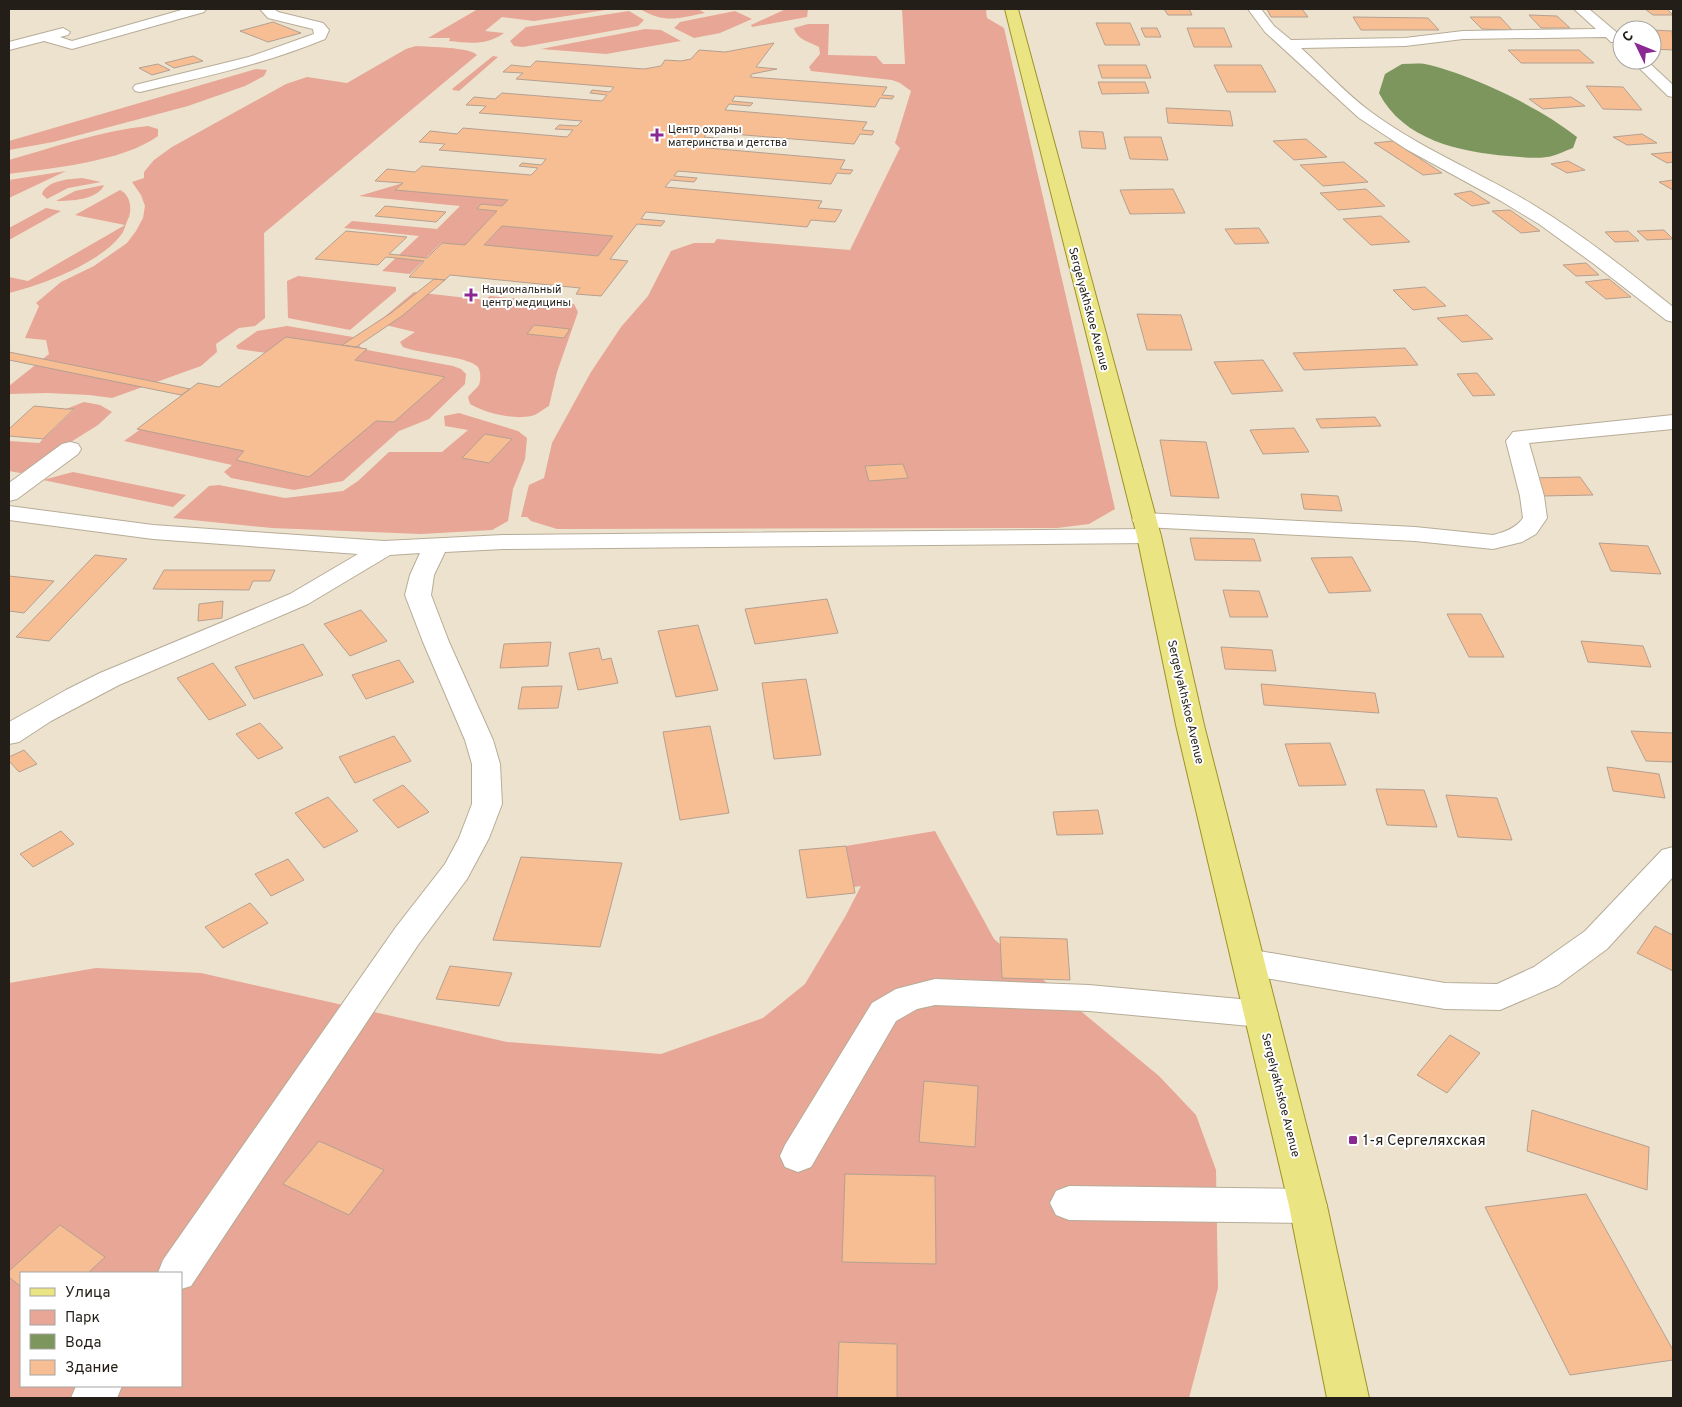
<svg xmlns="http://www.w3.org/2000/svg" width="1682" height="1407" font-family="Overpass,sans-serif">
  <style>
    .green { fill: #e7a696; fill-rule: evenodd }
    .water { fill: #7c965d }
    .building { fill: #f7be93; stroke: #b4a092; fill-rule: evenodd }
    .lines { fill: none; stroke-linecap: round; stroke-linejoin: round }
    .minor-casing { stroke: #b7ac98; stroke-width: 2 }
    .major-casing { stroke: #9d9327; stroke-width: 2 }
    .minor { fill: #fff; fill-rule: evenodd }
    .major { fill: #ebe482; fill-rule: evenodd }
    .poi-dot { fill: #8a2992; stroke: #fff; stroke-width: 2 }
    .labels { text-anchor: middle; stroke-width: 4; stroke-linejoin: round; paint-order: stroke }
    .far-poi-label { font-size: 11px; fill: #231e17; stroke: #fff; text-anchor: start }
    .street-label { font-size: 12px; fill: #231e17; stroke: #fff }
    .near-poi-label { font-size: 15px; fill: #231e17; stroke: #fff; text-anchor: start }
  </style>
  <rect width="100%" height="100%" fill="#ede2cd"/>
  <path class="green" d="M 478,9 L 612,9 L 534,21 L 502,17 L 485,31 L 504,33 C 486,46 469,43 449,41 L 450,38 L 428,38 Z
    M 640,9 L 698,9 L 705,13 C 678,18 666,24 640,9 Z
    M 786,9 L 808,9 L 807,17 L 752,27 L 751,25 Z
    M 902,9 L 988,9 L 986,11 L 987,18 L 1004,28 L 1115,509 L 1089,524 L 1057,528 L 557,529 L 531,521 L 527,517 L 521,517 L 529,485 L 544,478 L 552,443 L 591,372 L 621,327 L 648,296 L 671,251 L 694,243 L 714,243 L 717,239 L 850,250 L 900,148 L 895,143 L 911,91 L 900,83 L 892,80 L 811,71 L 809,67 L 820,54 L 819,47 C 810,42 797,40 794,28 L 808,24 L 829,24 L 828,55 L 876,56 L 883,64 L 905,64 Z
    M 629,11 L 644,20 L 638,26 L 523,47 L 514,46 L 510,41 L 526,27 Z
    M 735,11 L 752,19 L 720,33 L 694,38 L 674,28 L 680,22 Z
    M 645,29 L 661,30 L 681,41 L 606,54 L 541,49 Z
    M 416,46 C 429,47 469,47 477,55 L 264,233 L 265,318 L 255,326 L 239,328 L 216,344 L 217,352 L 201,366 L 112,398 L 89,395 L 47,393 L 9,394 L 9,386 L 49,354 L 46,340 L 25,338 L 39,306 L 36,303 L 61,282 L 94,266 L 127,243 L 136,231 L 143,218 L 145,206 L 141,195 L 132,182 L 144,178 L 144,172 L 154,160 L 172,147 L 286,84 L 307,77 L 347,83 L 406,49 Z
    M 493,56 L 498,57 L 459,91 L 453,90 L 452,89 Z
    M 256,69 L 267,70 L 264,76 L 245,86 L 188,106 L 53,142 L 9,150 L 9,141 Z
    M 148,126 L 158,129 L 158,136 C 122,162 52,168 9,174 L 9,160 C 54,147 101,131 148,126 Z
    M 66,171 L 9,198 L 9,180 Z
    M 82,178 L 101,182 L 68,188 L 47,199 L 42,194 C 47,180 70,179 82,178 Z
    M 403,183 L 396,189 L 508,200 L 502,206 L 481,204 L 477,209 L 497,211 L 465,245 L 441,243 L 410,274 L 382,271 L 419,236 L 344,228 L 352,221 L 437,229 L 460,206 L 359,196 Z
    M 104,185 C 98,200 70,201 56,201 L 75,191 Z
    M 120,190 C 130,195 132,207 129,217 C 126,222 125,230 121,235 C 100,263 42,285 9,293 L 9,277 L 28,281 L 125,225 L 75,215 Z
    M 46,208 L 61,211 L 9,240 L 9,228 Z
    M 502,226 L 613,236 L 598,256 L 484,245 Z
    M 298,276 L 396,287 L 396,291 L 350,330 L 288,318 L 287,281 Z
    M 414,292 L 485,300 L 490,296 L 574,304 L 578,312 L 557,372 L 549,406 C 543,409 537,415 531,416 C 513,420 486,413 470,404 L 468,397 C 471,393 476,389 479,385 C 481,379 481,370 477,366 C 465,356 421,354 403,347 L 400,342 L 415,332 L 377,323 Z
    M 287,326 L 353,337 L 362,349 L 453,366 L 461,369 L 466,374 L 465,384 L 429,419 L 399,431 L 343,481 L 294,490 L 231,478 L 224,472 L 232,465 L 124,441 L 201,386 L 220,389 L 267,353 L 238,349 L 236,346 L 257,331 Z
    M 84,402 L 100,405 L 112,412 L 98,425 L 58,450 L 26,474 L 9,471 L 9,441 L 39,443 L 74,410 L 66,409 Z
    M 459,413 L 518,431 L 527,438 L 525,459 L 513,489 L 508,521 L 492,530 L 421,534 L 272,528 L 173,518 L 209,486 L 219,485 L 285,498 L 343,491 L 358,481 L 389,452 L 442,452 L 468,430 L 445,426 L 444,416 Z
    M 73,472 L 186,495 L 173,507 L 43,480 Z
    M 935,831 L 994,939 L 1159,1076 L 1196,1115 L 1216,1170 L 1218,1288 L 1189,1398 L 9,1398 L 9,983 L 96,968 L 201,973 L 507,1042 L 661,1054 L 763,1018 L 805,984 L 845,917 L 861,886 L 854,887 L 846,846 ZM 21,1273 L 181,1273 L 181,1386 L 21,1386 Z"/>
  <path class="water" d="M 1402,64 C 1410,64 1418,63 1425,64 C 1471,74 1541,108 1577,137 L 1573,148 C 1564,151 1556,156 1547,157 C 1534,159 1521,157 1508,156 C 1460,152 1403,140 1379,93 L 1385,74 Z"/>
  <path class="building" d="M 1164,9 L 1189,9 L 1192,15 L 1168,15 Z
    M 1267,9 L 1302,9 L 1308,17 L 1271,17 Z
    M 1645,9 L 1667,9 L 1673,15 L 1653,15 Z
    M 1529,15 L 1557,16 L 1570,28 L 1541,28 Z
    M 1353,17 L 1428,18 L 1439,30 L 1361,30 Z
    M 1470,17 L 1500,17 L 1512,30 L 1482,29 Z
    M 273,22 L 301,33 L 268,42 L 240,31 Z
    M 1096,23 L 1130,23 L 1140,45 L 1105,45 Z
    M 1141,28 L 1157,28 L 1161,37 L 1145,37 Z
    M 1187,28 L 1224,28 L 1232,47 L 1194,47 Z
    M 1652,30 L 1672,31 L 1673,50 L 1652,49 Z
    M 774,43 L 756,67 L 777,69 L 752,74 L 750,77 L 887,87 L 882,95 L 894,96 L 892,99 L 880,98 L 875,107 L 735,96 L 732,101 L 753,103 L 750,106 L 729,104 L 725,110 L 867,122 L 862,130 L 874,131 L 872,135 L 860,134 L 854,144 L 708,132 L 704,137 L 726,139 L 723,143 L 701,141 L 696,147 L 845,160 L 840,169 L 853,170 L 850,174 L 837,173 L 831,184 L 678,171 L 674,176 L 697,178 L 694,182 L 671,180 L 665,187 L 822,201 L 818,208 L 842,210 L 835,222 L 811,220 L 807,227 L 646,212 L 641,219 L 665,221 L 661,226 L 637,224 L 610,259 L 628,261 L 601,296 L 576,294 L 580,288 L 450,275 L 445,280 L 409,277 L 424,261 L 386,257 L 378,265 L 315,259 L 346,231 L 407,237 L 389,254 L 427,258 L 442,243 L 465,245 L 497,211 L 477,209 L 481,204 L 502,206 L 508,200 L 395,190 L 403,183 L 375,181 L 387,169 L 415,172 L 422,166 L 531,175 L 538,168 L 519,166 L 522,163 L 541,165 L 546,159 L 439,150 L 445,144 L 419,142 L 430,131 L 457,134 L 463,128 L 567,137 L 573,130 L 555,129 L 559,125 L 577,126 L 582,121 L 479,113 L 486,106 L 466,105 L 474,97 L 495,99 L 502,93 L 602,101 L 607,95 L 590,93 L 592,90 L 610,92 L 614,87 L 516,79 L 523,73 L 503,72 L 511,65 L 530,67 L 536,61 L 644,69 L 661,66 L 665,60 L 681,61 L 691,59 L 699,50 L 725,52 ZM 502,226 L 613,236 L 598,256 L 484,245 Z
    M 1508,50 L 1579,50 L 1594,63 L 1521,63 Z
    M 193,56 L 203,61 L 174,68 L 165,63 Z
    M 158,64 L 170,70 L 152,75 L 139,68 Z
    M 1098,65 L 1146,65 L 1151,78 L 1102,78 Z
    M 1214,65 L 1261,65 L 1276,92 L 1227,92 Z
    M 1098,82 L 1145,82 L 1149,93 L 1102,94 Z
    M 1586,86 L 1623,87 L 1642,110 L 1603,109 Z
    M 1571,97 L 1585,106 L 1543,109 L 1529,99 Z
    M 1166,108 L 1230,111 L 1233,126 L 1168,123 Z
    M 1079,131 L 1103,132 L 1106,149 L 1082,148 Z
    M 1642,134 L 1657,143 L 1627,145 L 1613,137 Z
    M 1124,137 L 1161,137 L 1168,160 L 1130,159 Z
    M 1306,139 L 1327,157 L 1294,160 L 1273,141 Z
    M 1393,141 L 1442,173 L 1423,175 L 1374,143 Z
    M 1673,152 L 1673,162 L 1667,163 L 1651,154 Z
    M 1568,161 L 1585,170 L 1567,173 L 1551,164 Z
    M 1344,162 L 1368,182 L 1323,186 L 1300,165 Z
    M 1673,180 L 1673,190 L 1659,182 Z
    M 1173,189 L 1185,213 L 1130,214 L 1120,190 Z
    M 1366,189 L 1385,206 L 1338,210 L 1320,193 Z
    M 1471,191 L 1490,203 L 1472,206 L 1454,194 Z
    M 385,206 L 446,212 L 436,222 L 375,216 Z
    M 1510,210 L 1540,231 L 1521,233 L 1492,211 Z
    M 1381,216 L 1410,242 L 1371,245 L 1343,219 Z
    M 1259,228 L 1269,243 L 1235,244 L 1225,229 Z
    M 1664,230 L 1673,239 L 1647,240 L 1637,231 Z
    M 1628,231 L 1639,241 L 1615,242 L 1605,232 Z
    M 1586,263 L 1599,275 L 1576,276 L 1563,265 Z
    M 434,279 L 445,280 L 402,316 L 356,347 L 342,345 L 391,313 Z
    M 1609,279 L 1631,297 L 1606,299 L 1585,282 Z
    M 1425,287 L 1446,306 L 1413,310 L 1393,290 Z
    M 1137,314 L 1181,315 L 1192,350 L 1147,350 Z
    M 1467,315 L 1493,339 L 1462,342 L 1437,318 Z
    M 534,325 L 570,329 L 564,338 L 527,334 Z
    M 286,337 L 367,349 L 355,360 L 445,377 L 394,422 L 376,421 L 309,477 L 236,460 L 244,451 L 137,429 L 198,383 L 219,387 Z
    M 1405,348 L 1418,365 L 1304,370 L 1293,353 Z
    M 9,352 L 190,389 L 181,395 L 9,360 Z
    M 1263,360 L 1283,391 L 1232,394 L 1214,362 Z
    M 1477,373 L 1495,395 L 1473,396 L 1457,374 Z
    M 34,406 L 66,409 L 74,409 L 43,439 L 9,436 L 9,429 Z
    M 1375,417 L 1381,426 L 1321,428 L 1316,419 Z
    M 1294,428 L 1309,452 L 1263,454 L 1250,430 Z
    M 485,434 L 512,439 L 489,463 L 462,458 Z
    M 1160,440 L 1206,442 L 1219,498 L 1171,496 Z
    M 903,464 L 908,478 L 869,481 L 865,466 Z
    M 1580,477 L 1593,495 L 1543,496 L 1531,478 Z
    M 1301,494 L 1338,496 L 1342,511 L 1304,509 Z
    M 1190,538 L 1254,539 L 1261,561 L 1195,560 Z
    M 1599,543 L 1648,546 L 1661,574 L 1611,571 Z
    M 95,555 L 127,559 L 49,641 L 16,637 Z
    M 1352,557 L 1371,591 L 1329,593 L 1311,558 Z
    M 164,570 L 275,570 L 270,581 L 253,581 L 249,590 L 153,589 Z
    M 9,576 L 54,581 L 24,613 L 9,611 Z
    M 1223,590 L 1259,591 L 1268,617 L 1230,617 Z
    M 827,599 L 838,633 L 755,644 L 745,609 Z
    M 223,601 L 222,618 L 198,621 L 199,604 Z
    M 361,610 L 387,641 L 350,656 L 324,624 Z
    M 1447,614 L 1481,614 L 1504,657 L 1469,657 Z
    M 698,625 L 718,690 L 676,697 L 658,631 Z
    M 1581,641 L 1643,646 L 1651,667 L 1588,662 Z
    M 551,642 L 548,666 L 500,668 L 504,644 Z
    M 303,644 L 323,675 L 254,699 L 235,667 Z
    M 1221,647 L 1272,650 L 1276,671 L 1225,669 Z
    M 599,648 L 602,660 L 611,658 L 618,683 L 578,690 L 569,653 Z
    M 399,660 L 414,682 L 366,699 L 352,675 Z
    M 213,663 L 246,705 L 209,720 L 177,678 Z
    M 806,679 L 821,755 L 774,759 L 762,683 Z
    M 1261,684 L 1375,693 L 1379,713 L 1264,705 Z
    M 562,686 L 558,708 L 518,709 L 522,687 Z
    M 260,723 L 283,748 L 258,759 L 236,734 Z
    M 710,726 L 729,813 L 680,820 L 663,732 Z
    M 1631,731 L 1673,733 L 1673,762 L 1646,761 Z
    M 394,736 L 411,761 L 355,783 L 339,757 Z
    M 1330,743 L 1346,785 L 1299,786 L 1285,744 Z
    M 24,750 L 37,764 L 19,772 L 9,761 L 9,757 Z
    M 1607,767 L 1659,774 L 1665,798 L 1613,791 Z
    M 403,785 L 429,812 L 398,828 L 373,800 Z
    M 1376,789 L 1424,790 L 1437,827 L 1387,825 Z
    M 1446,795 L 1497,798 L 1512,840 L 1458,837 Z
    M 328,797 L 358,831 L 324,848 L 295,813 Z
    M 1098,810 L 1103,834 L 1057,835 L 1053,812 Z
    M 61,831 L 74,844 L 33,867 L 20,854 Z
    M 846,846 L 855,893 L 807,898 L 799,850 Z
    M 521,857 L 622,863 L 600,947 L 493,940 Z
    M 288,859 L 304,880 L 271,896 L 255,874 Z
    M 250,903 L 268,923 L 223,948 L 205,927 Z
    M 1655,926 L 1673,935 L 1673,971 L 1637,953 Z
    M 1000,937 L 1067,939 L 1070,980 L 1002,978 Z
    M 450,966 L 512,973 L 499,1006 L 436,999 Z
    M 1450,1035 L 1480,1053 L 1447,1093 L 1417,1075 Z
    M 924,1081 L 978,1086 L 975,1147 L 919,1142 Z
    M 1532,1110 L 1649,1147 L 1647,1190 L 1527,1151 Z
    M 319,1141 L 384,1170 L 349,1215 L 283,1184 Z
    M 845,1174 L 935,1176 L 936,1264 L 842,1262 Z
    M 1586,1194 L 1673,1350 L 1673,1360 L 1570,1375 L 1485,1207 Z
    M 60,1225 L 105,1257 L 88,1273 L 21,1273 L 21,1287 L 9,1277 L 9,1271 Z
    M 839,1342 L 897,1344 L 897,1398 L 837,1398 Z"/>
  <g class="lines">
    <defs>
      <path id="minor" d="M 185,9 L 206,9 L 204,12 L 72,49 L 44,41 L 9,50 L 9,42 L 63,28 L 70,32 L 68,35 L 60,37 L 72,41 Z
        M 260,9 L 274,9 L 278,12 L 323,23 L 329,30 L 325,39 C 265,64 203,77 140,92 L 135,91 L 133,88 L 135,85 L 249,57 L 314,34 L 313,29 L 268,18 Z
        M 1248,9 L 1261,9 L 1274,26 L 1291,40 L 1405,38 L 1463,31 L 1596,29 L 1574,9 L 1589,9 L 1621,36 L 1621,42 L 1611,42 L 1606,37 L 1463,39 L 1405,46 L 1301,48 C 1324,69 1345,93 1371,112 C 1421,149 1479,172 1532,204 C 1582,234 1628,271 1673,307 L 1673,322 L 1666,320 L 1594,264 L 1539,224 L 1501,201 L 1406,149 L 1359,118 L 1265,32 Z
        M 1631,60 L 1646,60 L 1673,85 L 1673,97 L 1668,96 Z
        M 1673,415 L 1673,429 L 1529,443 L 1544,496 L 1547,518 L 1536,534 L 1522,542 L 1493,549 L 1415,541 L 1144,527 L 1136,525 L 1132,520 L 1136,515 L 1144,513 L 1415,527 L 1493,535 C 1505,532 1516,528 1523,518 L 1520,496 L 1506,441 L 1513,432 Z
        M 70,442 L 78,444 L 81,449 L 78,454 L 17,499 L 9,501 L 9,483 L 62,444 Z
        M 9,506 L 153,525 L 384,541 L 503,535 L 1149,529 L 1158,531 L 1161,536 L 1158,541 L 1149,543 L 503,549 L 445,552 L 434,575 L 431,595 L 449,642 L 493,740 L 500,764 L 502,804 L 489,838 L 467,879 L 418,945 L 191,1286 L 181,1289 L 181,1273 L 158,1273 L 163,1260 L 396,927 L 445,864 L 459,838 L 472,804 L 472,764 L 465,740 L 423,642 L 405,595 L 410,575 L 420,553 L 390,555 L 308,604 L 119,685 L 51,721 L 19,742 L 9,744 L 9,722 L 66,690 L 100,673 L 290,594 L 358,554 L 153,539 L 9,520 Z
        M 1673,847 L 1673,877 L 1607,949 L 1558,985 L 1500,1010 L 1445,1009 L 1248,975 L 1236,971 L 1232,962 L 1236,953 L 1248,949 L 1445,983 L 1497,984 L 1534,967 L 1585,931 L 1662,850 Z
        M 935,979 L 1089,985 L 1261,1001 L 1273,1005 L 1278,1014 L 1273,1023 L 1261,1027 L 1089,1011 L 935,1005 L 917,1009 L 896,1021 L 811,1167 L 798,1172 L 785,1167 L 780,1156 L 785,1145 L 872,1003 L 896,989 Z
        M 1069,1186 L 1308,1189 L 1321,1194 L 1327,1206 L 1321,1218 L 1308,1223 L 1069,1220 L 1056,1215 L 1050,1203 L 1056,1191 Z
        M 76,1386 L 122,1386 L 117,1398 L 71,1398 Z"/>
      <path id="major" d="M 1005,9 L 1018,9 L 1161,536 L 1204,725 L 1327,1206 L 1369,1398 L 1327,1398 L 1289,1206 L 1176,725 L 1137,536 Z"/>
    </defs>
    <use href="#minor" class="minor-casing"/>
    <use href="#major" class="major-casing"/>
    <use href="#minor" class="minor"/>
    <use href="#major" class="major"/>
  </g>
  <g class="poi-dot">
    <path d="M654.5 127.5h5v5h5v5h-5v5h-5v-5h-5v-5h5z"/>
    <path d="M468.5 287.5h5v5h5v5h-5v5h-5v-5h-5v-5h5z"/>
    <rect x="1348" y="1135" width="10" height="10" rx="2.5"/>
  </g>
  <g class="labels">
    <g class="far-poi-label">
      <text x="668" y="133">Центр охраны<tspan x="668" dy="13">материнства и детства</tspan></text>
      <text x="482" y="293">Национальный<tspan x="482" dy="13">центр медицины</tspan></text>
    </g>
    <g class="street-label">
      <text transform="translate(1089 309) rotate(75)" y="4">Sergelyakhskoe Avenue</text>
      <text transform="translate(1186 702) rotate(77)" y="4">Sergelyakhskoe Avenue</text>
      <text transform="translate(1281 1095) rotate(76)" y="4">Sergelyakhskoe Avenue</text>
    </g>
    <g class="near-poi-label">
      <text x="1363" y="1145">1-я Сергеляхская</text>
    </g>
  </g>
  <rect width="1682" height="1407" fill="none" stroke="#231e17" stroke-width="20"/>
  <rect x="20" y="1272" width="162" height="115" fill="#ffffff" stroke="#a7a5a2"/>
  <rect x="30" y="1288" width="25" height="8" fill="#ebe482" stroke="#a7a5a2"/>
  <text x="65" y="1297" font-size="15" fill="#231e17">Улица</text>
  <rect x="30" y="1310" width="25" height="15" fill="#e7a696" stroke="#a7a5a2"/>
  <text x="65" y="1322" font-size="15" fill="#231e17">Парк</text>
  <rect x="30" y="1334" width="25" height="15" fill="#7c965d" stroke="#a7a5a2"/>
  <text x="65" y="1347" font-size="15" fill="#231e17">Вода</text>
  <rect x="30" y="1360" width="25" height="15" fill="#f7be93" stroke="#a7a5a2"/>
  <text x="65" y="1372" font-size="15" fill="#231e17">Здание</text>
  <g transform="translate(1637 45) rotate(313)"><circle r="24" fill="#ffffff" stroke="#a7a5a2"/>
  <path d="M0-4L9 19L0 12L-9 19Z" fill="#8a2992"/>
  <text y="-8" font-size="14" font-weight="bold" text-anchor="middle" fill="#231e17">С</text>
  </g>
</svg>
